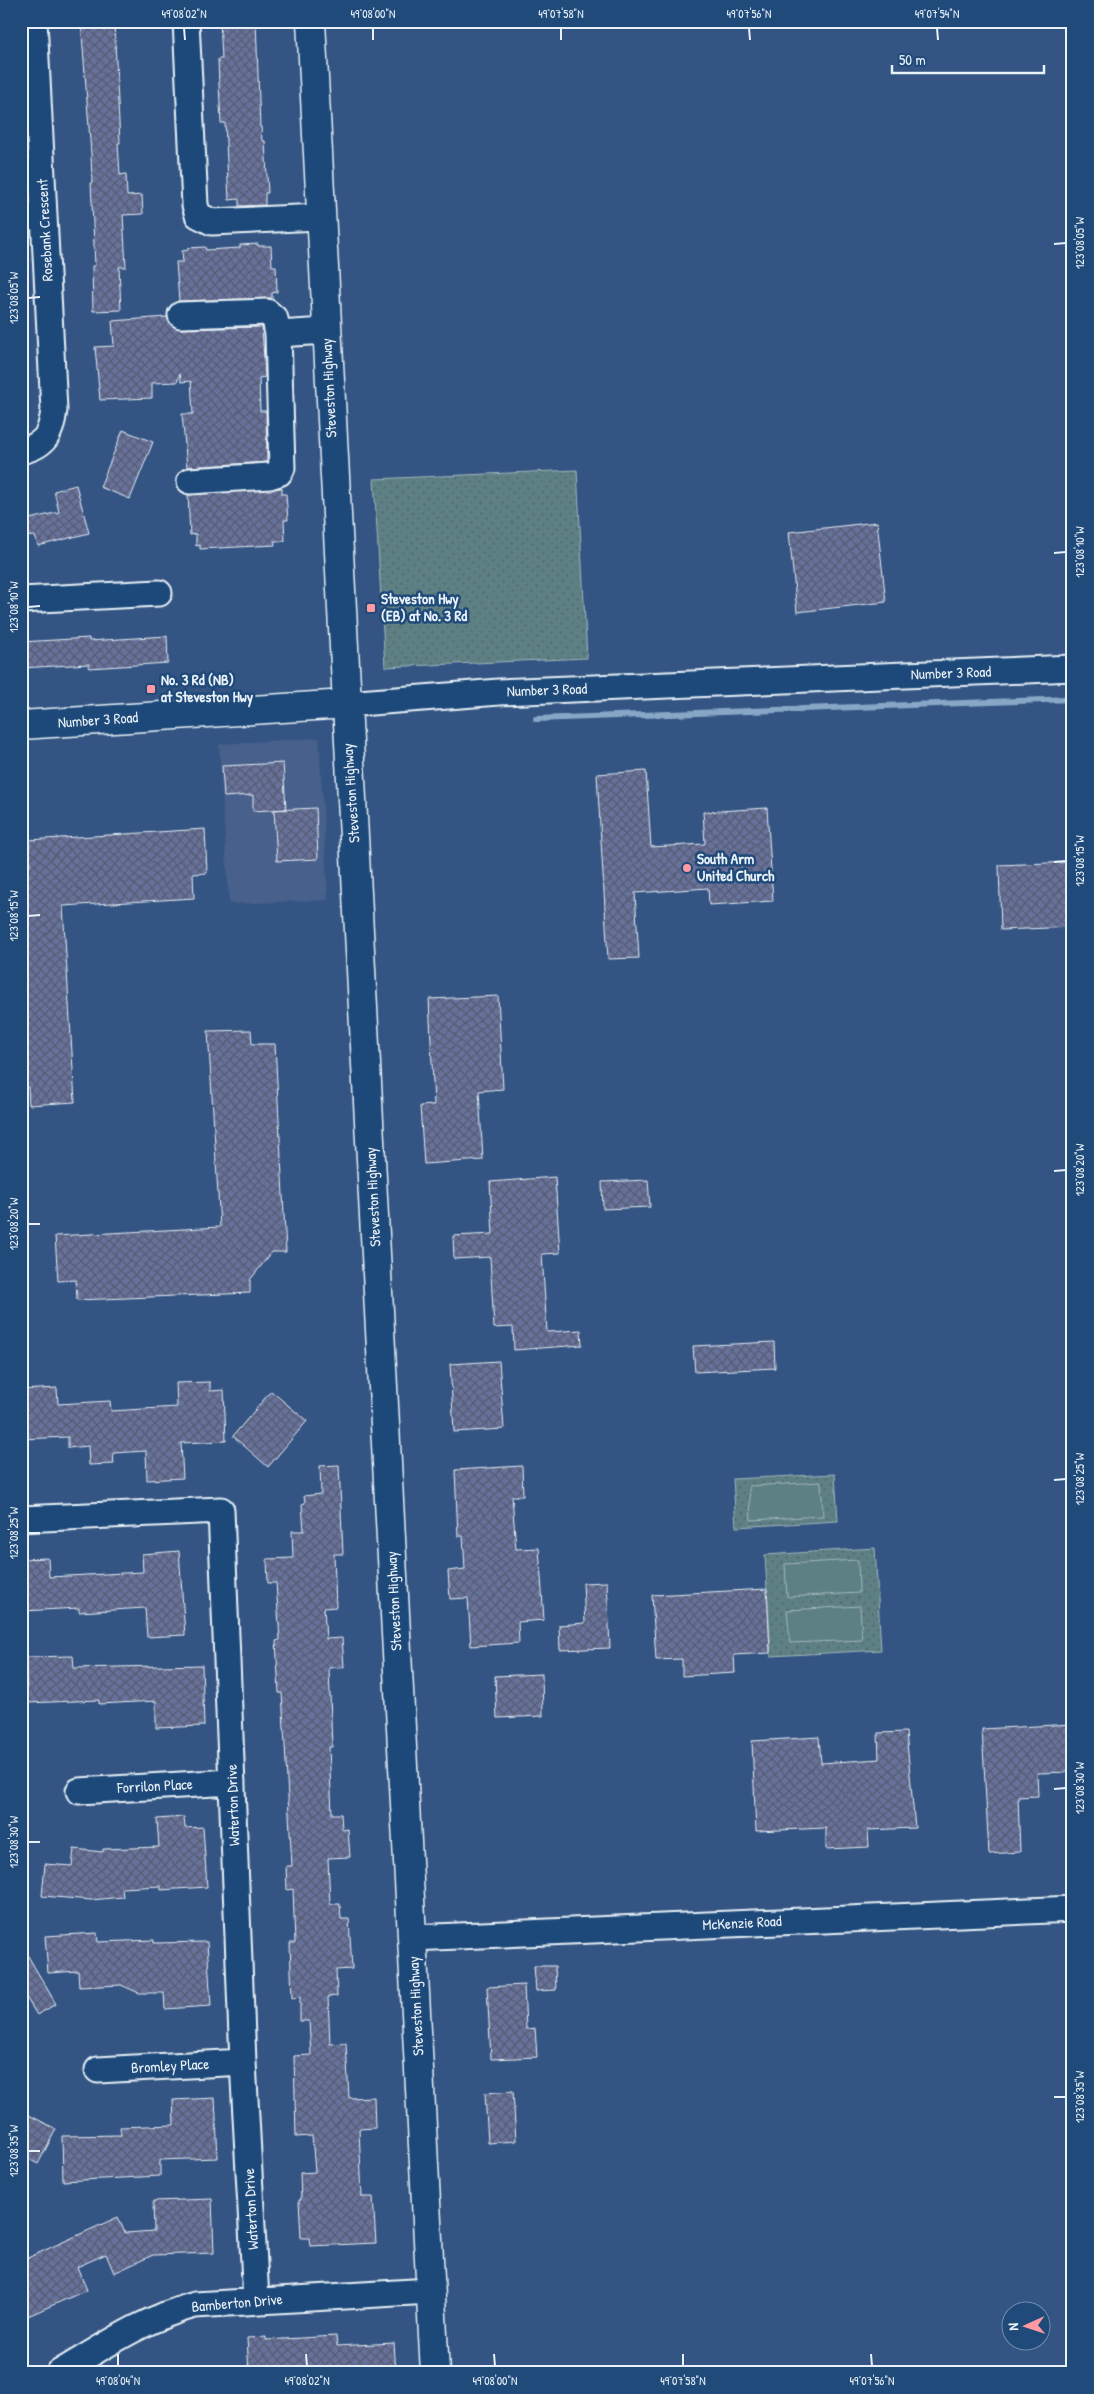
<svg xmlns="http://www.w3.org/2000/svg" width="1094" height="2394" font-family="'Patrick Hand',sans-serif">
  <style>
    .built { fill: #46608c }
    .grass { fill: url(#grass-dots); stroke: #a2b8be }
    .pitch { fill: #5d8084; stroke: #a2b8be }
    .water { fill: url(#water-ripples); stroke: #88a7c6 }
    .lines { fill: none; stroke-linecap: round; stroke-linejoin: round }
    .stream { stroke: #88a7c6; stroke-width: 6 }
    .building { fill: url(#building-cross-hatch); stroke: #e8f1f8 }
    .minor-casing { stroke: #e8f1f8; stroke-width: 29 }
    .major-casing { stroke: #e8f1f8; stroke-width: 31 }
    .minor { stroke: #1f4a7a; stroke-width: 25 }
    .major { stroke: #1f4a7a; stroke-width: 28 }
    .ticks { fill: none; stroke: #e8f1f8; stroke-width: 2 }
    .poi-dot { fill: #ff9aa2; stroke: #1f4a7a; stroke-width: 2 }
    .labels { text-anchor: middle; stroke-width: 5; stroke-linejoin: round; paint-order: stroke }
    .street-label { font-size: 15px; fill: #e8f1f8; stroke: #1f4a7a }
    .poi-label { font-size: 15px; font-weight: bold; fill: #e8f1f8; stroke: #1f4a7a; text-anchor: start }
    .neatline { fill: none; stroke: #e8f1f8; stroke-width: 2 }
    .ticks-label { font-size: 12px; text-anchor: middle; fill: #e8f1f8 }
  </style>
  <defs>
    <pattern id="grass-dots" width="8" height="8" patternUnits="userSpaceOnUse" patternTransform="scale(1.25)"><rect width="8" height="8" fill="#5d8084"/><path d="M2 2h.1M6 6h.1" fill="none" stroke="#53676a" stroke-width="1.8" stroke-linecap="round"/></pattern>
    <pattern id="water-ripples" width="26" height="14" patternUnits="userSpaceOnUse" patternTransform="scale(1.25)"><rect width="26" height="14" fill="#4876a4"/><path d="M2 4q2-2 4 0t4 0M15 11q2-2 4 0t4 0" fill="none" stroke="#475f77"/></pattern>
    <pattern id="building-cross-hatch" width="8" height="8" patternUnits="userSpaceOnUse" patternTransform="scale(1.25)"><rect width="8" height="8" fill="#67719b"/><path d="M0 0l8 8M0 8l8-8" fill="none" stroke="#565c72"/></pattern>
  </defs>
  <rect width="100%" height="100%" fill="#345583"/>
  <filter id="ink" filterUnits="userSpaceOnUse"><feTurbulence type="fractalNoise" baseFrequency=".02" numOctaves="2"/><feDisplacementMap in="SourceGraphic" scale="10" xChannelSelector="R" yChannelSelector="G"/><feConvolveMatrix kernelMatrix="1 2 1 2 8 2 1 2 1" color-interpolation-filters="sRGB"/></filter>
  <g filter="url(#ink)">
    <path class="built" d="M 319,738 L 328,900 L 229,904 L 219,744 Z"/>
    <path class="grass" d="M 577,470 L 587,658 L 385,667 L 374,479 Z
      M 835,1474 L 838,1521 L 736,1527 L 733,1479 Z
      M 875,1548 L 881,1650 L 771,1656 L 765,1555 Z"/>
    <path class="pitch" d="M 821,1482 L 823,1516 L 751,1520 L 749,1486 Z
      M 858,1560 L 859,1593 L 787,1597 L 785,1564 Z
      M 860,1606 L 862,1640 L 790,1643 L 787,1610 Z"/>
    <path class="water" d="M 21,1147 L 24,1147 L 26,1185 L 21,1186 Z"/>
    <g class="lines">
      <path class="stream" d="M 536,719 L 1073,699"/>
    </g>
    <path class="building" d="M 81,21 L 114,21 L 120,143 L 118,143 L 120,175 L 126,174 L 127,196 L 142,195 L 143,214 L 123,215 L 126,267 L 119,267 L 121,310 L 93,311 L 92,266 L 95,266 L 91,182 L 92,182 L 91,154 Z
      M 220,21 L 256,21 L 260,127 L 261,127 L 262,141 L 265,141 L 268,193 L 265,193 L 265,205 L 239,206 L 239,199 L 229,200 L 225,123 L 221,123 L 219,84 L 218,59 L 222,59 Z
      M 258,244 L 258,246 L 271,246 L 272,266 L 276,266 L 277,292 L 272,293 L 272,298 L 179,301 L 176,262 L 183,262 L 182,251 L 188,250 L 188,248 L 205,247 L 206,250 L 240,248 L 240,245 Z
      M 167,317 L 174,327 L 181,329 L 262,327 L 265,377 L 259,378 L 260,411 L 266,411 L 267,462 L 187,467 L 182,414 L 193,414 L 191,381 L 181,382 L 180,374 L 177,382 L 152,383 L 152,398 L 100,400 L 95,347 L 114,346 L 112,321 Z
      M 123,430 L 153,442 L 130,499 L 100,487 Z
      M 76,485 L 89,533 L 38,546 L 35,536 L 21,537 L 21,521 L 59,512 L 54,491 Z
      M 282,488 L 282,494 L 286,494 L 288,520 L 284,520 L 285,541 L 274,541 L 275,545 L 200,549 L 200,545 L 196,546 L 196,534 L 190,535 L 188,495 Z
      M 877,522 L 886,602 L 797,612 L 789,532 Z
      M 167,636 L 168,663 L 89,668 L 89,664 L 21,668 L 21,642 L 89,638 L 89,641 Z
      M 283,763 L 286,809 L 253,811 L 253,795 L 224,797 L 222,766 Z
      M 646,771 L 651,847 L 705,844 L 703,812 L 767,808 L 773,901 L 709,905 L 708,888 L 635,893 L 639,958 L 608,959 L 597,774 Z
      M 316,808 L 318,859 L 277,861 L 274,810 Z
      M 205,829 L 207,873 L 193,874 L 194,898 L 63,906 L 75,1102 L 29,1105 L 28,1087 L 21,1088 L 21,876 L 30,865 L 29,840 Z
      M 1073,862 L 1073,927 L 1001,930 L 999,865 Z
      M 498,996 L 503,1089 L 479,1091 L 483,1160 L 424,1164 L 420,1106 L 434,1105 L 429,999 Z
      M 251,1030 L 252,1044 L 275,1044 L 286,1252 L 272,1252 L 250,1280 L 250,1293 L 77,1300 L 76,1280 L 58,1281 L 55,1236 L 220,1227 L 208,1031 Z
      M 555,1177 L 560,1253 L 542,1254 L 547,1332 L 581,1330 L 582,1345 L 514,1350 L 513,1327 L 494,1328 L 490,1257 L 454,1259 L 453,1236 L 493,1234 L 490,1182 Z
      M 648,1180 L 650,1207 L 603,1209 L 602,1182 Z
      M 774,1342 L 775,1368 L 695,1372 L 693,1346 Z
      M 499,1361 L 504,1429 L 454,1432 L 450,1364 Z
      M 210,1382 L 210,1391 L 224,1390 L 226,1441 L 181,1443 L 183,1478 L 147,1480 L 146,1451 L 113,1453 L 114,1464 L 89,1465 L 88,1446 L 68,1448 L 68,1437 L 21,1439 L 21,1390 L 57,1388 L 58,1404 L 110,1401 L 111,1411 L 177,1407 L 176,1383 Z
      M 271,1391 L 307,1421 L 268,1467 L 233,1436 Z
      M 339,1465 L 343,1554 L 334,1554 L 336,1607 L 324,1608 L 326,1639 L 342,1638 L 344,1667 L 329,1668 L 332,1747 L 329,1747 L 332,1814 L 341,1814 L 342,1830 L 348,1829 L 350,1857 L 328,1858 L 330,1904 L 340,1904 L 341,1919 L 349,1919 L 352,1969 L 336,1970 L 337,1996 L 328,1997 L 330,2044 L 346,2043 L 349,2098 L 374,2097 L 375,2128 L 359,2129 L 362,2197 L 373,2197 L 376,2243 L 310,2246 L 309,2238 L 301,2238 L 299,2200 L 301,2200 L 300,2173 L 315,2172 L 312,2136 L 296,2137 L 294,2056 L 311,2055 L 309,2021 L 300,2021 L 300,1997 L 292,1998 L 290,1943 L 295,1943 L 293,1889 L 287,1890 L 286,1866 L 292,1866 L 282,1693 L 279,1693 L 276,1641 L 280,1640 L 276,1583 L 268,1583 L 267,1559 L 293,1558 L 292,1531 L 304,1531 L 302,1504 L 305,1503 L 304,1496 L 321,1494 L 320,1466 Z
      M 522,1466 L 523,1496 L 512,1496 L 516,1549 L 539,1548 L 544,1620 L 518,1622 L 519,1643 L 471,1646 L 468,1598 L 450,1599 L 448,1571 L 465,1569 L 463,1536 L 458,1536 L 455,1470 Z
      M 179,1551 L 185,1635 L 147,1637 L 145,1608 L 79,1612 L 79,1608 L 23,1611 L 21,1559 L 48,1558 L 49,1577 L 143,1572 L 142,1554 Z
      M 607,1582 L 610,1648 L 560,1650 L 559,1625 L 585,1623 L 583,1583 Z
      M 767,1589 L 770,1653 L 734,1655 L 735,1673 L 682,1676 L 682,1659 L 656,1660 L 652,1595 Z
      M 73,1656 L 74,1668 L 202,1665 L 204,1726 L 156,1728 L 156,1701 L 99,1704 L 99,1700 L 27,1703 L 26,1657 Z
      M 542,1674 L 543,1716 L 497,1718 L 495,1676 Z
      M 1073,1724 L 1073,1772 L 1037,1773 L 1038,1796 L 1018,1797 L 1020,1852 L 989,1854 L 982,1729 Z
      M 906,1732 L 915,1828 L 868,1830 L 869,1847 L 826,1849 L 826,1828 L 756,1831 L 752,1741 L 819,1737 L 821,1763 L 879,1759 L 878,1733 Z
      M 184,1817 L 185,1828 L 203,1827 L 207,1887 L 161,1890 L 161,1886 L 122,1888 L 123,1897 L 91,1900 L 42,1896 L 45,1864 L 72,1866 L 74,1849 L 103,1852 L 103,1849 L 159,1847 L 157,1819 Z
      M 97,1933 L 98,1942 L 154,1940 L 154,1943 L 207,1942 L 211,2006 L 165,2009 L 164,1993 L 139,1993 L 121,1985 L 79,1987 L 78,1971 L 48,1973 L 45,1936 Z
      M 21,1944 L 56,2004 L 37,2015 L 21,1989 Z
      M 534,1966 L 555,1966 L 556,1990 L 536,1991 Z
      M 524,1985 L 526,2029 L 535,2028 L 537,2057 L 491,2059 L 487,1987 Z
      M 513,2091 L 516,2141 L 488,2143 L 485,2093 Z
      M 215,2098 L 218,2158 L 160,2160 L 160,2176 L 63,2181 L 62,2136 L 121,2135 L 120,2127 L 174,2125 L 173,2100 Z
      M 21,2111 L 56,2129 L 38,2164 L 21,2155 Z
      M 212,2199 L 214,2253 L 153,2255 L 114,2273 L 106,2254 L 77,2267 L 87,2290 L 21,2319 L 21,2261 L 118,2217 L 125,2233 L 154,2231 L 153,2201 Z
      M 336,2336 L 337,2346 L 394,2343 L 396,2373 L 249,2373 L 247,2338 L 266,2337 L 266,2340 Z"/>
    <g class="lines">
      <defs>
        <path id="minor" d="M 186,21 L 195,205 L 198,215 L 212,222 L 320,217
          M 21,217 L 44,216
          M 181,315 L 267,312 L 275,319 L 278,334 L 282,468 L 279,473 L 270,476 L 190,481
          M 278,334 L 326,331
          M 21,451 C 46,445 51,434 54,410 L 34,21
          M 21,600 L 159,593
          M 346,704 L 499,692 L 1073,668
          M 21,1519 L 221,1510 L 243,2062 L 256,2300
          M 79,1791 L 232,1782
          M 412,1938 L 1073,1909
          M 98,2070 L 243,2062
          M 59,2373 C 103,2347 145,2318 195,2305 L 430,2291"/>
        <path id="major" d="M 311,21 L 435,2373
          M 21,725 L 346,704"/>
      </defs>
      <use href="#minor" class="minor-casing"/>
      <use href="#major" class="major-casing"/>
      <use href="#minor" class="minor"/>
      <use href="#major" class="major"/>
    </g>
  </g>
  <path class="ticks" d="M 184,28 L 185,40M 373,28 L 373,40M 561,28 L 561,40M 749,28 L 750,40M 937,28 L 938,40M 1054,244 L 1066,243M 28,298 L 40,297M 1054,553 L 1066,552M 28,607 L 40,606M 1054,862 L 1066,861M 28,916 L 40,915M 1054,1171 L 1066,1170M 28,1224 L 40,1224M 1054,1480 L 1066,1479M 28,1533 L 40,1533M 1054,1789 L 1066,1788M 28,1842 L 40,1842M 1054,2097 L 1066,2097M 28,2151 L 40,2151M 118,2354 L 118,2366M 306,2354 L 307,2366M 494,2354 L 495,2366M 683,2354 L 683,2366M 871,2354 L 872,2366"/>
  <g class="poi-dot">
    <rect x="366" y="603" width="10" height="10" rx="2.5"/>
    <rect x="146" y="684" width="10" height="10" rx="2.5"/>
    <circle cx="687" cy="868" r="5"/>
  </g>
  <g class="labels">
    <g class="street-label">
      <text transform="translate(45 230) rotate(-93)" y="5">Rosebank Crescent</text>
      <text transform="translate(329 388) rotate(-93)" y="5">Steveston Highway</text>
      <text transform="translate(951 673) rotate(-2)" y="5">Number 3 Road</text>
      <text transform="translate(547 690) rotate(-2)" y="5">Number 3 Road</text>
      <text transform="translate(98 720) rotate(-4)" y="5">Number 3 Road</text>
      <text transform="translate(351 793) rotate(-94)" y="5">Steveston Highway</text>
      <text transform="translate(373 1197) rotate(-93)" y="5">Steveston Highway</text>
      <text transform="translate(394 1601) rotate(-93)" y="5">Steveston Highway</text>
      <text transform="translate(155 1786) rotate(-3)" y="5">Forrilon Place</text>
      <text transform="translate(233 1805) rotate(-92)" y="5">Waterton Drive</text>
      <text transform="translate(742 1923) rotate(-3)" y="5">McKenzie Road</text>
      <text transform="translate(416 2006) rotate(-93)" y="5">Steveston Highway</text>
      <text transform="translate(170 2066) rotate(-3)" y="5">Bromley Place</text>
      <text transform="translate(251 2209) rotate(-93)" y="5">Waterton Drive</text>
      <text transform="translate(237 2303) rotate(-5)" y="5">Bamberton Drive</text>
    </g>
    <g class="poi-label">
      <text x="381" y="604">Steveston Hwy<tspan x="381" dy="17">(EB) at No. 3 Rd</tspan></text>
      <text x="161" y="685">No. 3 Rd (NB)<tspan x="161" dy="17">at Steveston Hwy</tspan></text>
      <text x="697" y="864">South Arm<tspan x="697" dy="17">United Church</tspan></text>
    </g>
  </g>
  <rect width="1094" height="2394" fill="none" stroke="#1f4a7a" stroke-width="55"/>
  <g transform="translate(1026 2326) rotate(267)"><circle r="24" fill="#1f4a7a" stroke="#6f8dac"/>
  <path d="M0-4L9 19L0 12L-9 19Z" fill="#ff9aa2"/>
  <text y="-8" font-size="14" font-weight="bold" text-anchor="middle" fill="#e8f1f8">N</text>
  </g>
  <path d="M892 65v8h152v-8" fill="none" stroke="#e8f1f8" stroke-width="2.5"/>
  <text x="899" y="65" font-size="15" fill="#e8f1f8" stroke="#1f4a7a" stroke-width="4" paint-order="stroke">50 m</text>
  <rect x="28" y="28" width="1038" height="2338" class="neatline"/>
  <g class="ticks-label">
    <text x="184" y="18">49°08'02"N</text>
    <text x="373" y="18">49°08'00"N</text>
    <text x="561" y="18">49°07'58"N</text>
    <text x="749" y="18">49°07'56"N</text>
    <text x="937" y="18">49°07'54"N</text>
    <text transform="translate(1080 243) rotate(-90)" y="4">123°08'05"W</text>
    <text transform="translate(14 298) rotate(-90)" y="4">123°08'05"W</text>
    <text transform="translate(1080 552) rotate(-90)" y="4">123°08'10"W</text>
    <text transform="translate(14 607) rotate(-90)" y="4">123°08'10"W</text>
    <text transform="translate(1080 861) rotate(-90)" y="4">123°08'15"W</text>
    <text transform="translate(14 916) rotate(-90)" y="4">123°08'15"W</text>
    <text transform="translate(1080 1170) rotate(-90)" y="4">123°08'20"W</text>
    <text transform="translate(14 1224) rotate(-90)" y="4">123°08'20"W</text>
    <text transform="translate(1080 1479) rotate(-90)" y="4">123°08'25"W</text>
    <text transform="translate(14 1533) rotate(-90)" y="4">123°08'25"W</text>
    <text transform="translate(1080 1788) rotate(-90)" y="4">123°08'30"W</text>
    <text transform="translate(14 1842) rotate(-90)" y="4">123°08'30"W</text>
    <text transform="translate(1080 2097) rotate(-90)" y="4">123°08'35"W</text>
    <text transform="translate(14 2151) rotate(-90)" y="4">123°08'35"W</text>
    <text x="118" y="2385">49°08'04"N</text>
    <text x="307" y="2385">49°08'02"N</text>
    <text x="495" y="2385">49°08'00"N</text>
    <text x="683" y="2385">49°07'58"N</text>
    <text x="872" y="2385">49°07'56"N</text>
  </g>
</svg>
